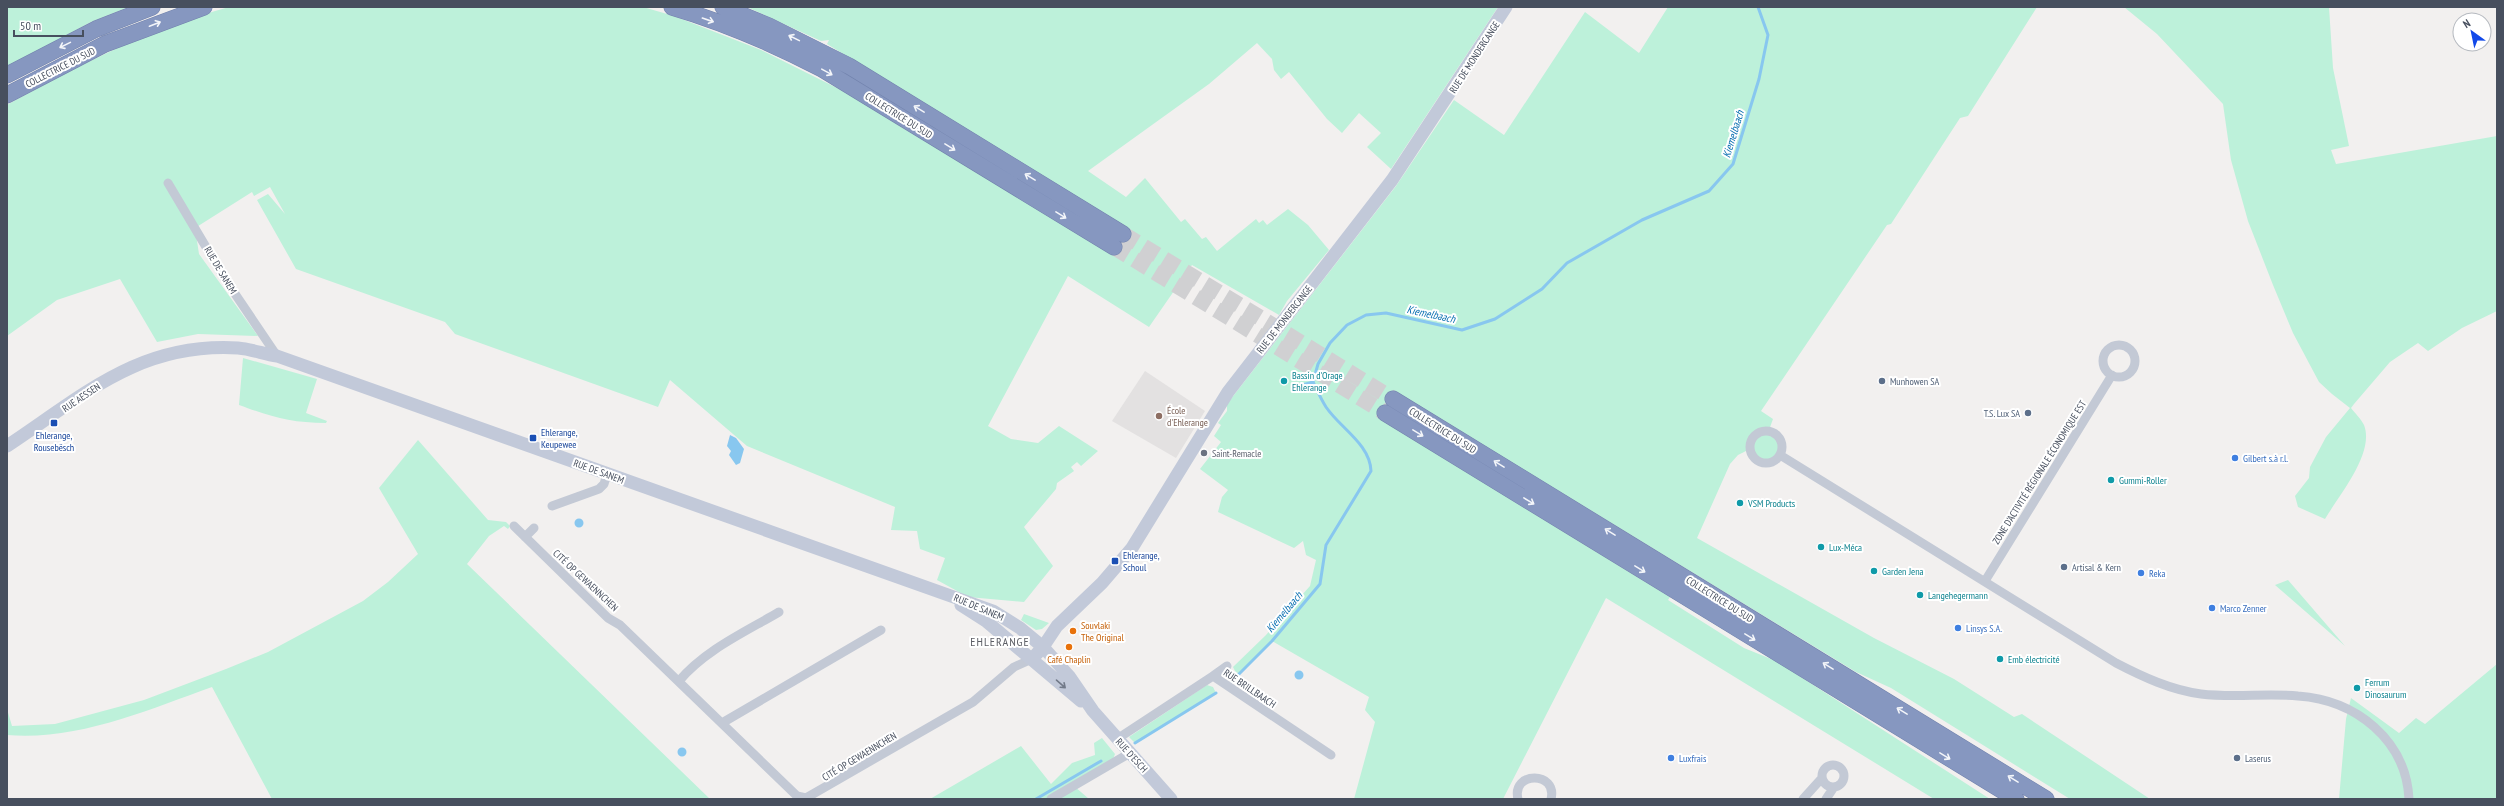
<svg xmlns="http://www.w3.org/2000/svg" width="2504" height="806" font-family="'PT Sans Narrow',sans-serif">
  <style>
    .education { fill: #e3e1e1 }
    .green { fill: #bdf1da }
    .water { fill: #88c7ef }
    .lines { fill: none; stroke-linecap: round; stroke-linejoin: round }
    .stream { stroke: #88c7ef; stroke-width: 3 }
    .motorway-tunnel { stroke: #d0d0d2; stroke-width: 16; stroke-dasharray: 16 8; stroke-linecap: butt }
    .motorway-casing { stroke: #7182ac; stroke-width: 17 }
    .minor { stroke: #c3c9d5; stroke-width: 9 }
    .secondary { stroke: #c2c9d9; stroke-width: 13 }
    .motorway { stroke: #8697c0; stroke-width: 16 }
    .oneway { stroke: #f3f5f9 }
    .oneway2 { stroke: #727a89 }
    .culture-dot { fill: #0f9aa8; stroke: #fff; stroke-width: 1.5 }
    .service-dot { fill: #5c6f8a; stroke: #fff; stroke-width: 1.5 }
    .education-dot { fill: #8d6e63; stroke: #fff; stroke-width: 1.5 }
    .transit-dot { fill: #1a4fb4; stroke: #fff; stroke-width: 1.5 }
    .worship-dot { fill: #6b7280; stroke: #fff; stroke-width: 1.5 }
    .shop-dot { fill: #3f7fe0; stroke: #fff; stroke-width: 1.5 }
    .food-dot { fill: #e8710a; stroke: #fff; stroke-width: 1.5 }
    .labels { text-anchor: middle; stroke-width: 4; stroke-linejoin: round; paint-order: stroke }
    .street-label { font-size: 10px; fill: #474f5e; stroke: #fff }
    .culture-label { font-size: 10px; fill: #0d838f; stroke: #fff; text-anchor: start }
    .service-label { font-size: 10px; fill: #4e5e75; stroke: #fff; text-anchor: start }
    .education-label { font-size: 10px; fill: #785e54; stroke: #fff; text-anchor: start }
    .transit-label { font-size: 10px; fill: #164399; stroke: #fff; text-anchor: start }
    .worship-label { font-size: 10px; fill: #5b616d; stroke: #fff; text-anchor: start }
    .shop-label { font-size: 10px; fill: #366cbe; stroke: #fff; text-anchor: start }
    .food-label { font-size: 10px; fill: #c56008; stroke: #fff; text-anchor: start }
    .water-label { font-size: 11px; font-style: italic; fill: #076eb1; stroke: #fff }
    .quarter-label { font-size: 12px; letter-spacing: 1px; fill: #5c5e65; stroke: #fff }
  </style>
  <rect width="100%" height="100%" fill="#f2f0ef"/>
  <path class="education" d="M 1145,371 L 1205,411 L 1176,458 L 1112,421 Z"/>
  <path class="green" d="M 7,7 L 129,7 L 91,22 L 7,67 Z
    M 229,7 L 643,7 L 674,16 L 761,50 L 847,93 L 1112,253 L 1127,229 L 1097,209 L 827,44 L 829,40 L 821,41 L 747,7 L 1498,7 L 1391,169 L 1367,147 L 1381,133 L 1359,113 L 1342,133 L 1327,119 L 1289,72 L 1281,79 L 1274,70 L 1272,59 L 1257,43 L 1209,84 L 1088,171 L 1126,197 L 1145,178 L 1181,222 L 1185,219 L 1202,239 L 1206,237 L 1217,251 L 1256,219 L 1259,223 L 1263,220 L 1267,225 L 1288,209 L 1308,225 L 1329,250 L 1287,301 L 1279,315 L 1192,265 L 1149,327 L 1068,276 L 988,426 L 1011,439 L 1038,443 L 1059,426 L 1098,451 L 1081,466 L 1077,462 L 1071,467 L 1074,471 L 1057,483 L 1056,489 L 1024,527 L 1053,566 L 1024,602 L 968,597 L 937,580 L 945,558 L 920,549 L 917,531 L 891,530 L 895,507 L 747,446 L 670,380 L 658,407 L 455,334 L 445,322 L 296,269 L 257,200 L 268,194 L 285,214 L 270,187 L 254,196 L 252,192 L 195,228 L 199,254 L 258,336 L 198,334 L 157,342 L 120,279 L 57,300 L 7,336 L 7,105 C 78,65 150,29 229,7 Z
    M 1668,7 L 2037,7 L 1968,116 L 1960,118 L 1891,224 L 1887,225 L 1761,411 L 1773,419 L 1769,430 L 1781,439 C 1789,463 1759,473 1750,449 L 1738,455 L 1730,464 L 1697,538 L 1874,638 L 1954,679 L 2014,717 L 2022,714 L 2150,799 L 2070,799 L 1891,688 L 1856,672 L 1396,392 L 1381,417 L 1404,434 L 1670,597 L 1668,600 L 1744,648 L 1776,661 L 1990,799 L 1934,799 L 1606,598 L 1503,799 L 1354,799 L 1375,722 L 1365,710 L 1369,697 L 1272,641 L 1239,674 L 1235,671 L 1233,667 L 1266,635 L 1310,586 L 1316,560 L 1306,555 L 1303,541 L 1294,548 L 1218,512 L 1222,497 L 1228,490 L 1200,469 L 1221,442 L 1214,436 L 1221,425 L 1218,423 L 1227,411 L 1227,404 L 1396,186 L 1454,100 L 1504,135 L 1585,12 L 1639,53 Z
    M 2124,7 L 2329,7 L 2333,68 L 2349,146 L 2331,150 L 2336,164 L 2497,136 L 2497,311 L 2462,328 L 2428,351 L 2418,343 L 2390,362 L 2354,404 L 2351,408 C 2355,413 2361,419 2364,425 C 2375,453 2339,495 2325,519 L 2298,507 L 2295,496 L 2309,478 L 2310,467 L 2326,437 L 2350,408 L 2332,394 L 2319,382 L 2293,333 L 2273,285 L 2248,221 L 2231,160 L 2223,104 L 2157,34 Z
    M 243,358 L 317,379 L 306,413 L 327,421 L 326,423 C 291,423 272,417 239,405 Z
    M 418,440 L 488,520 L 506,522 L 510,526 L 508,529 L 504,526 L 489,536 L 467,564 L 710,799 L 272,799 L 212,687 C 147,710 78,741 7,735 L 7,709 L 12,726 L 55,724 L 144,700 L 226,669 L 268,652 L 363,601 L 388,582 L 418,554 L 379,488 Z
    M 2288,580 L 2345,646 L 2275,585 Z
    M 1024,614 L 1049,623 L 1042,629 L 1036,630 L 1021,620 Z
    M 2497,664 L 2497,799 L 2339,799 L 2346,719 L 2351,698 L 2399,733 L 2416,718 L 2425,724 Z
    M 1207,685 L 1213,687 L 1216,693 L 1135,743 L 1129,737 Z
    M 1102,738 L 1115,754 L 1111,764 L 1074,786 L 1089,799 L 930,799 L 1021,746 L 1051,784 L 1072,763 L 1095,755 L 1094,743 Z"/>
  <path class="water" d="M 730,435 L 736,438 L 744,449 L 740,463 L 736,465 L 729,455 L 731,451 L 727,446 Z
    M574.5 523a4.5 4.5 0 1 1 9 0a4.5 4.5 0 1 1-9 0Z
    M1294.5 675a4.5 4.5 0 1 1 9 0a4.5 4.5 0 1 1-9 0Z
    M677.5 752a4.5 4.5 0 1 1 9 0a4.5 4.5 0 1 1-9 0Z"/>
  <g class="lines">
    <path class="stream" d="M 1299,386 L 1313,382
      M 1232,681 L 1272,641 L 1320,584 L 1326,545 L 1371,471 C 1370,444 1340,428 1326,407 C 1321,399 1317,390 1313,382 L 1318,364 L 1330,343 L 1347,325 L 1366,315 L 1386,313 L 1462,330 L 1495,319 L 1542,289 L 1567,263 L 1642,220 L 1709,191 L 1733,164 L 1759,79 L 1768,35 L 1758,7
      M 1135,743 L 1216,693
      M 1036,799 L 1101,761"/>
    <path class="motorway-tunnel" d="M 1123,234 L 1393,399
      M 1114,247 L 1385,413"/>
    <defs>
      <path id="motorway" d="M 672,7 C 723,22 774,44 822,69 L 1114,247
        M 723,7 L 769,26 L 849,66 L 1123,234
        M 7,75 L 96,29 L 152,7
        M 7,95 L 105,44 L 204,7
        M 1393,399 L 2046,799
        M 1385,413 L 2016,799"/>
    </defs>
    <use href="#motorway" class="motorway-casing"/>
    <path class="minor" d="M 168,183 L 225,279 L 277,356
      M2103 361a16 16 0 1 1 32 0a16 16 0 1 1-32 0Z
      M1750 447a16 16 0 1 1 32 0a16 16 0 1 1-32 0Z
      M 1780,455 L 2116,663 C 2143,677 2171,690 2201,694 C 2233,698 2266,693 2298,696 C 2356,700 2406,740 2409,799
      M 552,506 L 599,489 L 604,484 L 607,474
      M 514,526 L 608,618 L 620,625 L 797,796 L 806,798 L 973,702 L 1014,667 L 1032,659
      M 525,537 L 534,528
      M 1985,581 L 2112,375
      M 1213,676 L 1227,666
      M 679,681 C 705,650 745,632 779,612
      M 722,723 L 881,630
      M 1117,739 L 1213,676 L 1331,755
      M1822 776a11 11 0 1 1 22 0a11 11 0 1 1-22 0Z
      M 1051,799 L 1130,753
      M 1518,799 C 1511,771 1558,771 1551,799
      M 1803,799 L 1822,778
      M 1826,799 L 1834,787"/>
    <path class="secondary" d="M 7,446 C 84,395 140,342 238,348 C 251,349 264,354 277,356 L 993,611 L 1020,628 L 1043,647 L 1069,676 L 1093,711 L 1171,799
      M 961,605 L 986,621 L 1081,701
      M 1032,659 L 1043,647 L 1057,626 L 1102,583 L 1132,548 L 1228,392 L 1392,180 L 1506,7"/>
    <use href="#motorway" class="motorway"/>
  </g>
  <defs><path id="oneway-shaft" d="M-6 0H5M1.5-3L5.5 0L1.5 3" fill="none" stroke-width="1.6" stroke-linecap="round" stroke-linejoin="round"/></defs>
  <g class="oneway">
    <use href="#oneway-shaft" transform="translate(708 20) rotate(19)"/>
    <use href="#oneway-shaft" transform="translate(155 24) rotate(-21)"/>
    <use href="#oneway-shaft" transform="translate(794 38) rotate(-154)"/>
    <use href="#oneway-shaft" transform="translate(65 45) rotate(154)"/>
    <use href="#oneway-shaft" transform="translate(827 72) rotate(29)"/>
    <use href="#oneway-shaft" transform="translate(919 109) rotate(-149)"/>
    <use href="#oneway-shaft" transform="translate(950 147) rotate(32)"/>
    <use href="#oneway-shaft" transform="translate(1030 177) rotate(-149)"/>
    <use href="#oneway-shaft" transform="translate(1061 215) rotate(32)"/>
    <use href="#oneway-shaft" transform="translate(1418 433) rotate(31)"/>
    <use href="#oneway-shaft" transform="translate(1499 464) rotate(-148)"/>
    <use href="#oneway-shaft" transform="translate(1529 501) rotate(31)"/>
    <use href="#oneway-shaft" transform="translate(1610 532) rotate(-148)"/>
    <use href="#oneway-shaft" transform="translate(1640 569) rotate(31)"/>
    <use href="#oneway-shaft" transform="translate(1750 637) rotate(31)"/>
    <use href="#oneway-shaft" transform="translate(1828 666) rotate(-148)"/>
    <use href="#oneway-shaft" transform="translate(1902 711) rotate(-149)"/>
    <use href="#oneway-shaft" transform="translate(1945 756) rotate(31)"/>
    <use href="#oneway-shaft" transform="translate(2013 779) rotate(-148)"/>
  </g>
  <use class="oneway2" href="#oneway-shaft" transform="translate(1061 684) rotate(41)"/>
  <g class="culture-dot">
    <circle cx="1284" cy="381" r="4"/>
    <circle cx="2111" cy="480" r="4"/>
    <circle cx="1740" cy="503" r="4"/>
    <circle cx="1821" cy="547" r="4"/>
    <circle cx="1874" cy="571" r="4"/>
    <circle cx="1920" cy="595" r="4"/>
    <circle cx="2000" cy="659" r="4"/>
    <circle cx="2357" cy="688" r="4"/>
  </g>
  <g class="service-dot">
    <circle cx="1882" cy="381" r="4"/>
    <circle cx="2028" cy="413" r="4"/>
    <circle cx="2064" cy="567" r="4"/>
    <circle cx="2237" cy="758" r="4"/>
  </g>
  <circle class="education-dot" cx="1159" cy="416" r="4"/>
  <g class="transit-dot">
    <rect x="50" y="419" width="8" height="8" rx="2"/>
    <rect x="529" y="434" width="8" height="8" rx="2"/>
    <rect x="1111" y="557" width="8" height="8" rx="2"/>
  </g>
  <circle class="worship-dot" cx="1204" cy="453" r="4"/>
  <g class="shop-dot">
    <circle cx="2235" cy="458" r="4"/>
    <circle cx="2141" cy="573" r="4"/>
    <circle cx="2212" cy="608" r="4"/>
    <circle cx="1958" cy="628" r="4"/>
    <circle cx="1671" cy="758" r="4"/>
  </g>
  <g class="food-dot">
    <circle cx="1073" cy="631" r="4"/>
    <circle cx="1069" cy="647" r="4"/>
  </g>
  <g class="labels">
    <g class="street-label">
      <text transform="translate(1474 57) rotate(-57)" y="4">RUE DE MONDERCANGE</text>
      <text transform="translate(60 67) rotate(-27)" y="4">COLLECTRICE DU SUD</text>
      <text transform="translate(899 115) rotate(32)" y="4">COLLECTRICE DU SUD</text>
      <text transform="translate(221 270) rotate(59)" y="4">RUE DE SANEM</text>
      <text transform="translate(1284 319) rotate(-52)" y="4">RUE DE MONDERCANGE</text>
      <text transform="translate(81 397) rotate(-34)" y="4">RUE AESSEN</text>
      <text transform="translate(1443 430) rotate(32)" y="4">COLLECTRICE DU SUD</text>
      <text transform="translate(599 471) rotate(20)" y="4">RUE DE SANEM</text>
      <text transform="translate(2039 472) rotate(-58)" y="4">ZONE D'ACTIVITÉ RÉGIONALE ÉCONOMIQUE EST</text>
      <text transform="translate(586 580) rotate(43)" y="4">CITÉ OP GEWAENNCHEN</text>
      <text transform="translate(1720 599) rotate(32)" y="4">COLLECTRICE DU SUD</text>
      <text transform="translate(979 607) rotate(23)" y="4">RUE DE SANEM</text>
      <text transform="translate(1250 688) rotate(34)" y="4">RUE BRILLBAACH</text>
      <text transform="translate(1132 755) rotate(48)" y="4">RUE D'ESCH</text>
      <text transform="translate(859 756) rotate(-31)" y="4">CITÉ OP GEWAENNCHEN</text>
    </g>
    <g class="culture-label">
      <text x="1292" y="379">Bassin d'Orage<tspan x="1292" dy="12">Ehlerange</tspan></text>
      <text x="2119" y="484">Gummi-Roller</text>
      <text x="1748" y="507">VSM Products</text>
      <text x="1829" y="551">Lux-Méca</text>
      <text x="1882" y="575">Garden Jena</text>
      <text x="1928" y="599">Langehegermann</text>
      <text x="2008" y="663">Emb électricité</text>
      <text x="2365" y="686">Ferrum<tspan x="2365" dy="12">Dinosaurum</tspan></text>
    </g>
    <g class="service-label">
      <text x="1890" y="385">Munhowen SA</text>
      <text x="2020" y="417" text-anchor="end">T.S. Lux SA</text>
      <text x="2072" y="571">Artisal &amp; Kern</text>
      <text x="2245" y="762">Laserus</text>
    </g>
    <g class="education-label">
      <text x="1167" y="414">École<tspan x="1167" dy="12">d'Ehlerange</tspan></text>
    </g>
    <g class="transit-label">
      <text x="541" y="436">Ehlerange,<tspan x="541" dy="12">Keupewee</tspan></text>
      <text x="54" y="439" text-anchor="middle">Ehlerange,<tspan x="54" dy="12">Rousebësch</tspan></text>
      <text x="1123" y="559">Ehlerange,<tspan x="1123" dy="12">Schoul</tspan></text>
    </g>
    <g class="worship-label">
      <text x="1212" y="457">Saint-Remacle</text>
    </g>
    <g class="shop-label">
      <text x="2243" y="462">Gilbert s.à r.l.</text>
      <text x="2149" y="577">Reka</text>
      <text x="2220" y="612">Marco Zenner</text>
      <text x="1966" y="632">Linsys S.A.</text>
      <text x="1679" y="762">Luxfrais</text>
    </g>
    <g class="food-label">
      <text x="1081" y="629">Souvlaki<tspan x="1081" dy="12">The Original</tspan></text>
      <text x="1069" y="663" text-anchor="middle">Café Chaplin</text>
    </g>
    <g class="water-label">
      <text transform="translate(1733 134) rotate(-73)" y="4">Kiemelbaach</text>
      <text transform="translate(1431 314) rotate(12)" y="4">Kiemelbaach</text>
      <text transform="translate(1284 612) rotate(-50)" y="4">Kiemelbaach</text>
    </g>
    <g class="quarter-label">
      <text x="1000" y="646">EHLERANGE</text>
    </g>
  </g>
  <rect width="2504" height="806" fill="none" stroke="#474f5e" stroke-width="16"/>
  <g transform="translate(2472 32) rotate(327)"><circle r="19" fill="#ffffff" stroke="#b5b9bf"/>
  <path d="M0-3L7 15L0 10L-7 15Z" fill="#1249e9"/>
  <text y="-6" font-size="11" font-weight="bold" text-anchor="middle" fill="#474f5e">N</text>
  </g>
  <path d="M14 30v6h69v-6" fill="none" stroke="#474f5e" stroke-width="2"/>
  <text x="20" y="30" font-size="12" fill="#474f5e" stroke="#ffffff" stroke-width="3" paint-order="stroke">50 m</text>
</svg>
